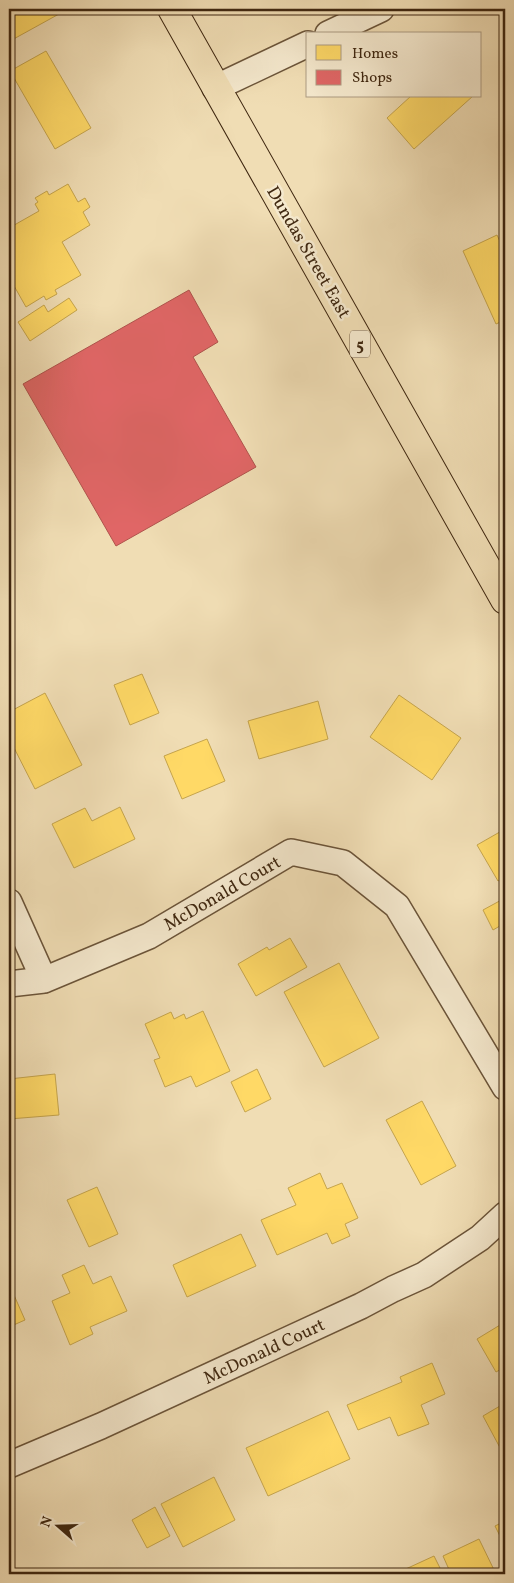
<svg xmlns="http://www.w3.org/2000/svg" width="514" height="1583" font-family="Vollkorn,serif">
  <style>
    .homes { fill: #ffd966; stroke: #c5a44c }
    .shops { fill: #e06666; stroke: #b0534c }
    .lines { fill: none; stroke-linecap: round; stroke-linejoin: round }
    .minor-casing { stroke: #6b5439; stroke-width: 28 }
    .major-casing { stroke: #3f2710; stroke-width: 30 }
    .minor { stroke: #f5e9ce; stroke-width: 25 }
    .major { stroke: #f0ddb4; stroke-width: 28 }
    .labels { text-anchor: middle; stroke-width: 5; stroke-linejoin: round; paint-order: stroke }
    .shield { fill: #f5e9ce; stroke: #766149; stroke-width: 1 }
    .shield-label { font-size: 16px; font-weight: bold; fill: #3f2710 }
    .street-label { font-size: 18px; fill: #3f2710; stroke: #f5e9ce }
  </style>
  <rect width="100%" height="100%" fill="#f0ddb4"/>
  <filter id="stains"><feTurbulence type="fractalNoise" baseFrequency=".004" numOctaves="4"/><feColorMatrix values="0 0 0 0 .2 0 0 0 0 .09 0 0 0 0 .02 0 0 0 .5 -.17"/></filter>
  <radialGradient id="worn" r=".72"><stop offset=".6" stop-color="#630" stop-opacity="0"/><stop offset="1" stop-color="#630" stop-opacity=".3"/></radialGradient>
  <path class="homes" d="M 9,9 L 56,9 L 59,14 L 10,41 L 9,39 Z
    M 46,51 L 91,128 L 55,149 L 10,71 Z
    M 411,96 L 473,96 L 414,149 L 387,118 Z
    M 68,184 L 78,202 L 85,198 L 90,207 L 83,212 L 90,225 L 62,242 L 81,275 L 55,290 L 57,294 L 46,300 L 44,296 L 26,307 L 9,277 L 9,228 L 39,211 L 35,204 L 38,202 L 35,198 L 47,191 L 49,195 Z
    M 497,235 L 505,252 L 505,320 L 496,324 L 463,251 Z
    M 69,298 L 77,310 L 30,341 L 18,322 L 44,305 L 48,312 Z
    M 142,674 L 159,713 L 130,725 L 114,685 Z
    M 45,693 L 82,765 L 35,789 L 9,738 L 9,712 Z
    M 399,695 L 461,738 L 432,780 L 370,737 Z
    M 318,701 L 328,739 L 259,759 L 248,721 Z
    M 207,739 L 225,781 L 182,799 L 164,756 Z
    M 120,807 L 135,839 L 74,868 L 52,824 L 85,808 L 92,821 Z
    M 505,829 L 505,877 L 498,881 L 477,845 Z
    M 505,898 L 505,923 L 493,930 L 483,910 Z
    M 290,938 L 307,967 L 256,996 L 238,964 L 267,947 L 269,950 Z
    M 339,963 L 379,1038 L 324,1067 L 284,992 Z
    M 203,1011 L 230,1071 L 196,1087 L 191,1076 L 165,1087 L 154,1060 L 160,1058 L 145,1024 L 171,1012 L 174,1019 L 184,1014 L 186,1019 Z
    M 257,1069 L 271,1099 L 245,1112 L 231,1082 Z
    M 55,1074 L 59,1115 L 9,1119 L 9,1079 Z
    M 422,1101 L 456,1166 L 421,1185 L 386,1120 Z
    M 320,1173 L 327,1189 L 342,1183 L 358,1218 L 345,1224 L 350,1236 L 332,1244 L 327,1233 L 277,1255 L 261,1220 L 296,1205 L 288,1188 Z
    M 97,1187 L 118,1234 L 89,1247 L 67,1200 Z
    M 241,1234 L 256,1266 L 187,1297 L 173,1265 Z
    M 84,1265 L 93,1284 L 111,1276 L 127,1311 L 90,1327 L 93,1334 L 70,1345 L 52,1301 L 70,1293 L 62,1275 Z
    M 10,1286 L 25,1320 L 9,1327 L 9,1287 Z
    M 505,1322 L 505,1367 L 496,1372 L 477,1339 Z
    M 432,1363 L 445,1394 L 421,1405 L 429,1424 L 398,1436 L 390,1417 L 358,1430 L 347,1405 L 402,1382 L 400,1377 Z
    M 505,1403 L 505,1457 L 483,1416 Z
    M 328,1411 L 350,1459 L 268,1496 L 246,1448 Z
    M 214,1477 L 235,1520 L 183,1547 L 161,1504 Z
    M 155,1507 L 170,1536 L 147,1548 L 132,1520 Z
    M 505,1521 L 505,1546 L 495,1526 Z
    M 479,1539 L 496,1574 L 451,1574 L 443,1556 Z
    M 434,1556 L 443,1574 L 398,1574 L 397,1573 Z"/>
  <path class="shops" d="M 189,290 L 218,342 L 193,357 L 256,467 L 116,546 L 23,384 Z"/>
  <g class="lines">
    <defs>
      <path id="minor" d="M 328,34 L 381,9
        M 215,88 L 308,44
        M 9,902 L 44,980
        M 9,984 L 44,980 L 149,936 L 291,852 L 343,863 L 397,906 L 505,1087
        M 9,1465 L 101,1426 L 361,1306 L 393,1289 L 424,1275 L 480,1238 L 505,1215"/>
      <path id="major" d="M 172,9 L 505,600"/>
    </defs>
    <use href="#minor" class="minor-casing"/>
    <use href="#major" class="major-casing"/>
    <use href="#minor" class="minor"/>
    <use href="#major" class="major"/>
  </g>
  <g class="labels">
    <rect class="shield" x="350" y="330.5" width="20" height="27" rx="4"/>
    <g class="shield-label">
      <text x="360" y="350">5</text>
    </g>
    <g class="street-label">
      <text transform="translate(309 252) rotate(60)" y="6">Dundas Street East</text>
      <text transform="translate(222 893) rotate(-30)" y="6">McDonald Court</text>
      <text transform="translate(264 1351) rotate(-25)" y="6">McDonald Court</text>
    </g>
  </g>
  <rect width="514" height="1583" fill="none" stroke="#f0ddb4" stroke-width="30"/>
  <rect x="10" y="10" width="494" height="1563" fill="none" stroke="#3f2710" stroke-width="2.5"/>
  <rect x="15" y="15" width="484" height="1553" fill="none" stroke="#3f2710"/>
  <rect x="306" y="32" width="175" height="65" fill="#f5e9ce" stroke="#ac9b82"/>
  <rect x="316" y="45" width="25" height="15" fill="#ffd966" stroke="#ac9b82"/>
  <text x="352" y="58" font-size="15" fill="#3f2710">Homes</text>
  <rect x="316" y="70" width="25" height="15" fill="#e06666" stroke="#ac9b82"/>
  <text x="352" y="82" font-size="15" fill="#3f2710">Shops</text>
  <g transform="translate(58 1526) rotate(290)" stroke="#f5e9ce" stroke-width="4" paint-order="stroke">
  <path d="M0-4L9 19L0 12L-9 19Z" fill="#3f2710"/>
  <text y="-8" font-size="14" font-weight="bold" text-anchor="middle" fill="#3f2710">N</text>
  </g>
  <rect width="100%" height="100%" filter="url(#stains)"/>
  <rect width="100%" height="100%" fill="url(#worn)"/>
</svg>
